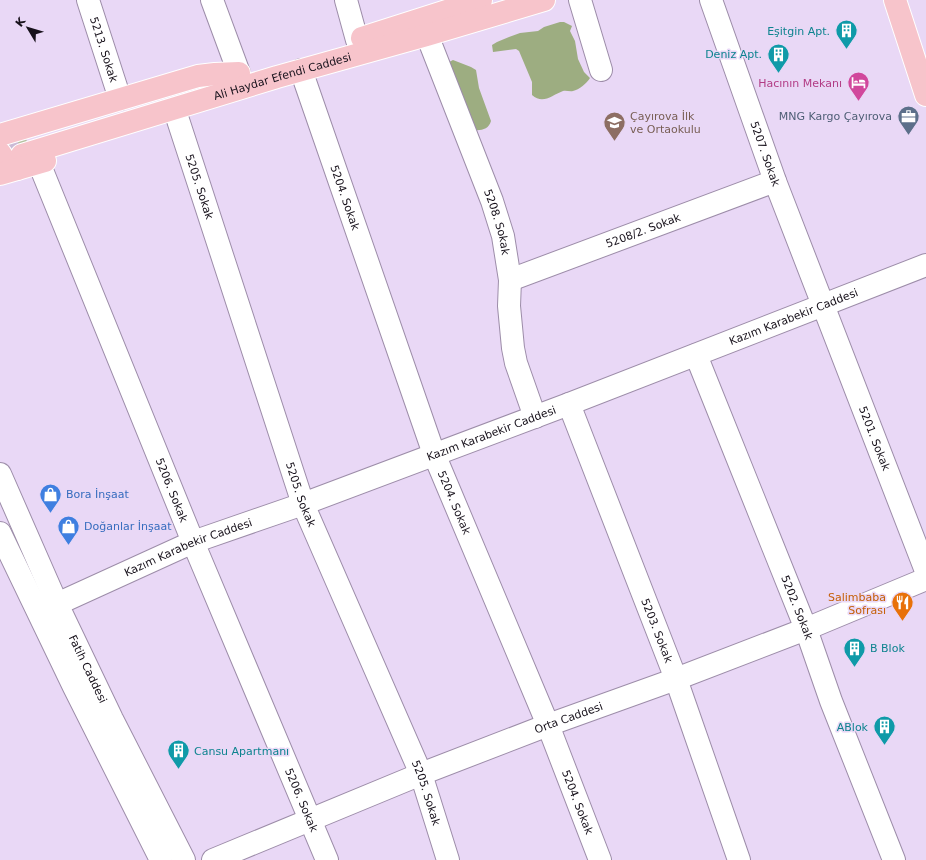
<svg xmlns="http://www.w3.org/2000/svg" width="926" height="860" font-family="'DejaVu Sans',sans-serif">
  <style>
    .green { fill: #b5c1a0 }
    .forest { fill: #9dad81 }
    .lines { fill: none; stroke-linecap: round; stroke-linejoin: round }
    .major-tunnel { stroke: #cabad5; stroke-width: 22; stroke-dasharray: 22 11; stroke-linecap: butt }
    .minor-casing { stroke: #9d8da9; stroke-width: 24 }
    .major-casing { stroke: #fff; stroke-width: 24 }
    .minor { stroke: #fff; stroke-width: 22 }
    .major { stroke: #f7c4cb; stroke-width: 22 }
    .labels { text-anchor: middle; stroke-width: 3; stroke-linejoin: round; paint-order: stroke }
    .culture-label { font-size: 11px; fill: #0d838f; stroke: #e9d8f6; text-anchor: end }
    .street-label { font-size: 11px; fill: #17111b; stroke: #e9d8f6 }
    .hotel-label { font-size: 11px; fill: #b23c85; stroke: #e9d8f6; text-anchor: end }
    .education-label { font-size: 11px; fill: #785e54; stroke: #e9d8f6; text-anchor: start }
    .service-label { font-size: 11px; fill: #4e5e75; stroke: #e9d8f6; text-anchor: end }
    .shop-label { font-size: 11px; fill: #366cbe; stroke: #e9d8f6; text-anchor: start }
    .food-label { font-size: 11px; fill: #c56008; stroke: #e9d8f6; text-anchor: end }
  </style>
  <rect width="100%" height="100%" fill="#e9d8f6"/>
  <path class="green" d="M 26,139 L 33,155 L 11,153 L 11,147 L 15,142 Z"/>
  <path class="forest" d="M 560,22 L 564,22 L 572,26 L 570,31 L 575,41 L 578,59 L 584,72 L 590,78 C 587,83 579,90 573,91 C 570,92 566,90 563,91 C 552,95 543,105 532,95 L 532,82 L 519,51 L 516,49 L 493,52 L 492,45 L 497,42 L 509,37 L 520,33 L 538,31 L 544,27 Z
    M 453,60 L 471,67 L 476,70 L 479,88 L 491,121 C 489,129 481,131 474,130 L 447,63 Z"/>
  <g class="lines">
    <path class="major-tunnel" d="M 0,149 L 18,142"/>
    <defs>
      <g id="minor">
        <path id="s1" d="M 88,0 L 120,99"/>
        <path d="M 212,0 L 239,73"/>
        <path d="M 346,0 L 357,40"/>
        <path d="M 580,0 L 601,70"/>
        <path id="s2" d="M 711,0 L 775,181 L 926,571"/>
        <path id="s3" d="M 427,35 L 492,201 L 503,236 L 510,280 L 509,306 L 513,348 L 516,363 L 535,417"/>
        <path id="s4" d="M 301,70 L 434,454 L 548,725 L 600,860"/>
        <path id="s5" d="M 178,120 L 303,504 L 421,774 L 448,860"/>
        <path id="s6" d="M 39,163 L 193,542 L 327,860"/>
        <path id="s7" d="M 510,280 L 775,181"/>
        <path id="s8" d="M 696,355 L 806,629 L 831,701 L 894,860"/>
        <path id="s9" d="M 569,404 L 676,679 L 739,860"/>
        <path id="s10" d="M 0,474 L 57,604 L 112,719 L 184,860"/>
        <path d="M 0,533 L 74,687 L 161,860"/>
        <path id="s11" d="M 57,604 L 193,542 L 303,504 L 569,404 L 926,265"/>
        <path id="s12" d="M 213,860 L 421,774 L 548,725 L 676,679 L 806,629 L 926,579"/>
      </g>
      <g id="major">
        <path d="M 895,0 L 926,95"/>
        <path d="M 362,38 L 481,0"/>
        <path d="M 0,135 L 198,76 L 215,74 L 239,73"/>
        <path d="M 0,153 L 6,162 L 17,169"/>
        <path id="s13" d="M 22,155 L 277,77 L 427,35 L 544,0"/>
        <path d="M 0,174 L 45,161"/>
      </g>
    </defs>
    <use href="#minor" class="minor-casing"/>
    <use href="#major" class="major-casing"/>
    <use href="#minor" class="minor"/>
    <use href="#major" class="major"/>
  </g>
  <defs>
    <symbol id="building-pin" viewBox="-11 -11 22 30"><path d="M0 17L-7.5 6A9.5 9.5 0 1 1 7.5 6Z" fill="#0f9aa8" stroke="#e9d8f6"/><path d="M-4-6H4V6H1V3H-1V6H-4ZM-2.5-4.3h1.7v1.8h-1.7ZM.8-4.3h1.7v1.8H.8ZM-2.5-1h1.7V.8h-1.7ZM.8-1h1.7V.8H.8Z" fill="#fff"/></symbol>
    <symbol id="hotel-pin" viewBox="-11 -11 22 30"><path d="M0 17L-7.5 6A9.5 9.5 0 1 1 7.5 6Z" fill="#d1479c" stroke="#e9d8f6"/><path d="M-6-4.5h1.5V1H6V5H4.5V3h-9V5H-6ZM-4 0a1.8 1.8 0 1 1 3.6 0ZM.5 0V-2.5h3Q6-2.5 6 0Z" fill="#fff"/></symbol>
    <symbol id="office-pin" viewBox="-11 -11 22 30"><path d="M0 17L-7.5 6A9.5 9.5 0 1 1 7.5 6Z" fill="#5c6f8a" stroke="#e9d8f6"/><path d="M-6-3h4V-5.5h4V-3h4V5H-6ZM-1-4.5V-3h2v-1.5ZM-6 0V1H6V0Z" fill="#fff"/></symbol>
    <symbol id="school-pin" viewBox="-11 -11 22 30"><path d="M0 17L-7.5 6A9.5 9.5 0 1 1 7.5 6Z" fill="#8d6e63" stroke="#e9d8f6"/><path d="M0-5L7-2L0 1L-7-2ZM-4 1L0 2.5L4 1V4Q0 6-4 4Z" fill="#fff"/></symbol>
    <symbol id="shop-pin" viewBox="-11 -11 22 30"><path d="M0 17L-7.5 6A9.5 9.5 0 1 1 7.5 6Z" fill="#3f7fe0" stroke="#e9d8f6"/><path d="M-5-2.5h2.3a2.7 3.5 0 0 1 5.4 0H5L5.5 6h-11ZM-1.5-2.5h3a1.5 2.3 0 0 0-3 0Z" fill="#fff"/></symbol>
    <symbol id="restaurant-pin" viewBox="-11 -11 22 30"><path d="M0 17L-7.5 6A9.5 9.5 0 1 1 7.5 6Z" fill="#e8710a" stroke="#e9d8f6"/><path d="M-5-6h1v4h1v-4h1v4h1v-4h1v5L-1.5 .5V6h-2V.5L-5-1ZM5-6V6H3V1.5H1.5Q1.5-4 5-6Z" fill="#fff"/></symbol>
  </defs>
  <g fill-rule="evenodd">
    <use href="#building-pin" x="834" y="18" width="25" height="34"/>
    <use href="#building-pin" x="766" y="42" width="25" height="34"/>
    <use href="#hotel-pin" x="846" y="70" width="25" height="34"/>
    <use href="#office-pin" x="896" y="104" width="25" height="34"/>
    <use href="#school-pin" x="602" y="110" width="25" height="34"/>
    <use href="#shop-pin" x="38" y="482" width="25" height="34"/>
    <use href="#shop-pin" x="56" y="514" width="25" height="34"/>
    <use href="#restaurant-pin" x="890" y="590" width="25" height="34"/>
    <use href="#building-pin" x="842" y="636" width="25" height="34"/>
    <use href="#building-pin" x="872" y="714" width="25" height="34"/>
    <use href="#building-pin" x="166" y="738" width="25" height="34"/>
  </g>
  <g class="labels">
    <g class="culture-label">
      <text x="830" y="35">Eşitgin Apt.</text>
      <text x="762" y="58">Deniz Apt.</text>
      <text x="870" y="652" text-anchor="start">B Blok</text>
      <text x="868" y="731">ABlok</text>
      <text x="194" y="755" text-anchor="start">Cansu Apartmanı</text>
    </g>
    <g class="street-label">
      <text dy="4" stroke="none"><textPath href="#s1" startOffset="52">5213. Sokak</textPath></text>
      <text dy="4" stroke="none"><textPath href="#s13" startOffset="272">Ali Haydar Efendi Caddesi</textPath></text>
      <text dy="4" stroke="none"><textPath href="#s2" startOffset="163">5207. Sokak</textPath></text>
      <text dy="4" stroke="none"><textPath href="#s5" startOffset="70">5205. Sokak</textPath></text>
      <text dy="4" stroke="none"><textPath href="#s4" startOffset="135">5204. Sokak</textPath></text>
      <text dy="4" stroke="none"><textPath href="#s3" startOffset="200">5208. Sokak</textPath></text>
      <text dy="4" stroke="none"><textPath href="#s7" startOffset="142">5208/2. Sokak</textPath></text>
      <text dy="4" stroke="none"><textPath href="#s11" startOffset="791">Kazım Karabekir Caddesi</textPath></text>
      <text dy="4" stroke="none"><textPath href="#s11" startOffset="467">Kazım Karabekir Caddesi</textPath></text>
      <text dy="4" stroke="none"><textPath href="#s2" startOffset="468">5201. Sokak</textPath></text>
      <text dy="4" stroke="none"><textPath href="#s6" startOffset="353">5206. Sokak</textPath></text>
      <text dy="4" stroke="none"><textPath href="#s5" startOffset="394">5205. Sokak</textPath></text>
      <text dy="4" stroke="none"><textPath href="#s4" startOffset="459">5204. Sokak</textPath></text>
      <text dy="4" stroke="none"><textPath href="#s11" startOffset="143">Kazım Karabekir Caddesi</textPath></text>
      <text dy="4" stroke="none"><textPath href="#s8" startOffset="272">5202. Sokak</textPath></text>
      <text dy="4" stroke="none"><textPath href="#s9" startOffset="243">5203. Sokak</textPath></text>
      <text dy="4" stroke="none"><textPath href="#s10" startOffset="214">Fatih Caddesi</textPath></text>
      <text dy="4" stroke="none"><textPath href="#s12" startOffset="383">Orta Caddesi</textPath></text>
      <text dy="4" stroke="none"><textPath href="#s5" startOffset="718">5205. Sokak</textPath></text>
      <text dy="4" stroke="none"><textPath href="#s6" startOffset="689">5206. Sokak</textPath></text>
      <text dy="4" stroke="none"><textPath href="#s4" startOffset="783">5204. Sokak</textPath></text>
    </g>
    <g class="hotel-label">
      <text x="842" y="87">Hacının Mekanı</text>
    </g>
    <g class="education-label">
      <text x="630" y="120">Çayırova İlk<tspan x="630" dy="13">ve Ortaokulu</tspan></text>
    </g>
    <g class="service-label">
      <text x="892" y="120">MNG Kargo Çayırova</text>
    </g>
    <g class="shop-label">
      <text x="66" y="498">Bora İnşaat</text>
      <text x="84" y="530">Doğanlar İnşaat</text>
    </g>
    <g class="food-label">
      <text x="886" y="601">Salimbaba<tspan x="886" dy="13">Sofrası</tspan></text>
    </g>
  </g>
  <g transform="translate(28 28) rotate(308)" stroke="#e9d8f6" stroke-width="3" paint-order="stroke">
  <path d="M0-3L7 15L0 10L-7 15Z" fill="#17111b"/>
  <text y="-6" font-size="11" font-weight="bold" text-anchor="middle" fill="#17111b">K</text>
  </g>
</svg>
